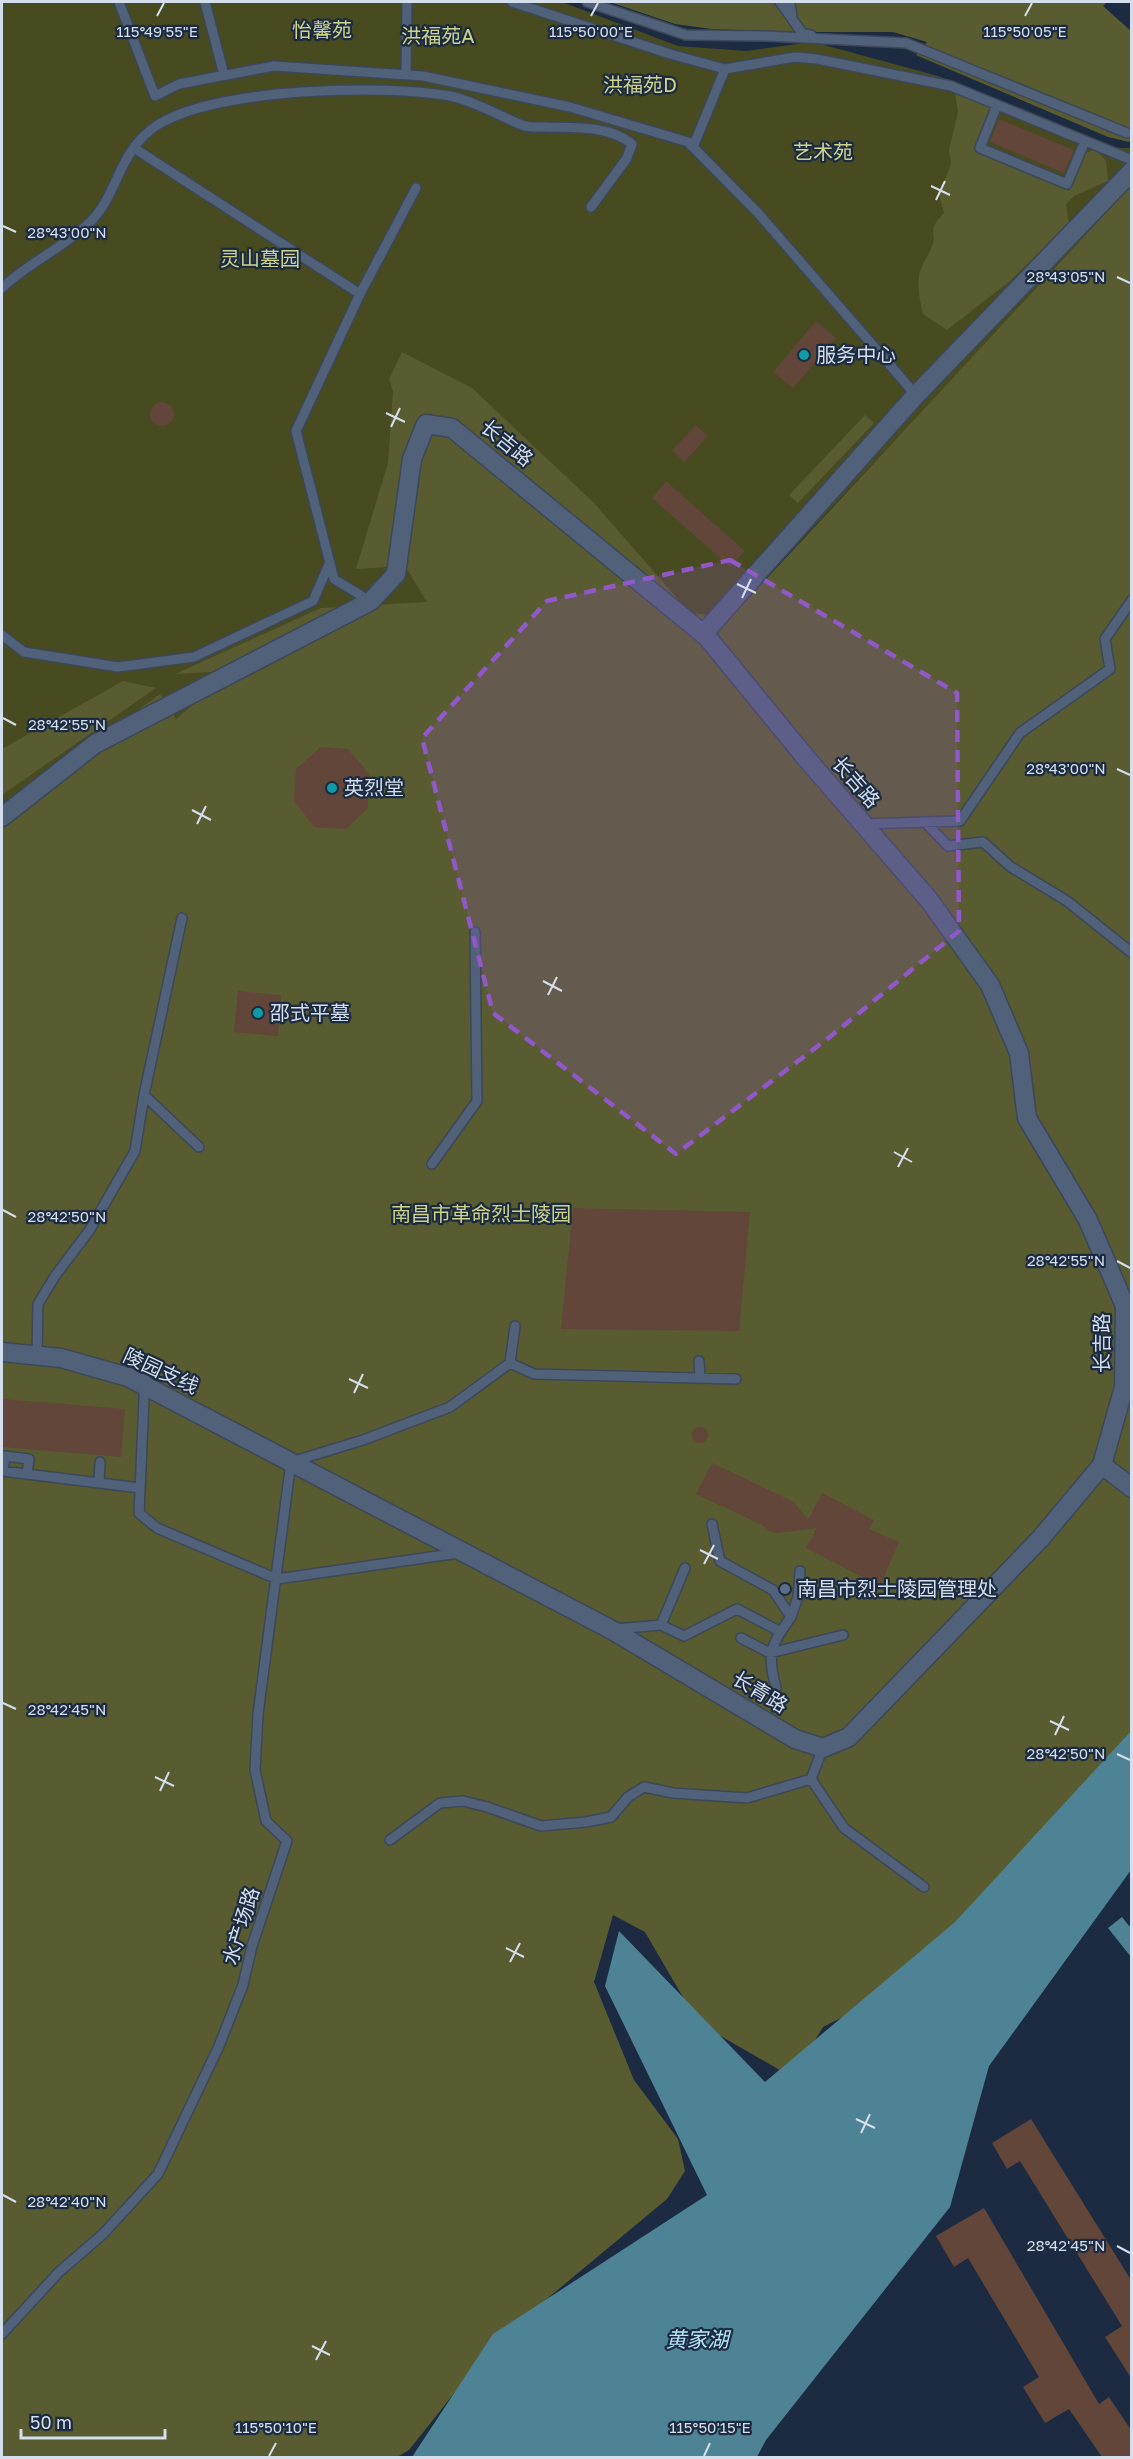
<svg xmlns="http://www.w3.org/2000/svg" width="1133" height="2459" font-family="'Golos Text','Noto Sans SC',sans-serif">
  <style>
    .green { fill: #484a1f }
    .forest { fill: #595c30 }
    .water { fill: #4d8395 }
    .building { fill: #624639 }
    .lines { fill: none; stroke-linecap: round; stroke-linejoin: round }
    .lane-casing { stroke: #3c485a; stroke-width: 12 }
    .street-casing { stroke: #3c485a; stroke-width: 21 }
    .secondary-casing { stroke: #3c485a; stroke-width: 21 }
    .lane { stroke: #506179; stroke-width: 9 }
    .street { stroke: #506179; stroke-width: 18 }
    .secondary { stroke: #506179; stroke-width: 18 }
    .marked { fill: #9158ca; fill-opacity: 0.2; stroke: #9158ca; stroke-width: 4.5; stroke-dasharray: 12 8; stroke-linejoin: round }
    .ticks { fill: none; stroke: #d4deec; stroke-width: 2 }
    .culture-dot { fill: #0f9aa8; stroke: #1c2b41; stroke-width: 2 }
    .service-dot { fill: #5c6f8a; stroke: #1c2b41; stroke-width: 2 }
    .labels { text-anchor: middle; stroke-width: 4.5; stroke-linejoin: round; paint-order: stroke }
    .park-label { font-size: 20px; fill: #cdd38a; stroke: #1c2b41 }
    .poi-label { font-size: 20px; fill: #d4deec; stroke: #1c2b41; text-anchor: start }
    .street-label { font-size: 20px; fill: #d4deec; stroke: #1c2b41 }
    .water-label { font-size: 21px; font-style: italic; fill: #b5e6f8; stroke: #1c2b41 }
    .ticks-label { font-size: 15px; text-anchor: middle; fill: #d4deec; stroke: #1c2b41; stroke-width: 4.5; stroke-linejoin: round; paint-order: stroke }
  </style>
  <rect width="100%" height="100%" fill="#1c2b41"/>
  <path class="green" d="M 2,2 L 562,2 L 678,46 L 746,51 L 813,42 L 938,76 L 1114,148 L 1131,148 L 1131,189 L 703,645 L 465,586 L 2,830 Z"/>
  <path class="forest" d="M 610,2 L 1107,2 L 1103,6 L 1131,31 L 1131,140 L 1129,142 L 1108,137 L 916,55 L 927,42 L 893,32 L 794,32 L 712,29 L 675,24 Z
    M 954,87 L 993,105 L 978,149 L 1069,191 L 1083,154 L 1096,149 L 1106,161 L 1108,181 L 1074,196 L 1066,204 L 1069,223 L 1010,281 L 947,330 L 923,314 C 920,300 916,286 920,272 C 922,263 929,255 932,246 C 938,230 925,233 944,213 L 939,195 L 951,164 L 949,150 L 958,112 Z
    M 1131,186 L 1131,1792 L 947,1964 L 823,2027 L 792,2077 L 698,2023 L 645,1932 L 613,1915 L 594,1982 L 634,2080 L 678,2139 L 685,2171 L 667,2199 L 495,2342 L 409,2450 L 397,2457 L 2,2457 L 2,805 L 15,800 L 160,694 L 176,719 L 210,690 L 210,672 L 175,674 L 321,608 L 427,602 L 405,566 L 356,569 L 388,463 L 393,391 L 389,379 L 402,352 L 472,388 L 594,503 L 690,613 L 731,617 Z
    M 865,415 L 874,423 L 798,503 L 789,495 Z
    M 123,681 L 156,688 L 2,795 L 2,749 Z"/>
  <path class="water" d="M 1131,1731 L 1131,1870 L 989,2066 L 950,2207 L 766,2440 L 757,2457 L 412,2457 L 493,2334 L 707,2195 L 605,1986 L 619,1931 L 765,2082 L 955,1922 Z
    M 1122,1917 L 1129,1926 L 1131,1925 L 1131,1957 L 1108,1928 Z"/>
  <path class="building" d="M 999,119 L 1074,150 L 1064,173 L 990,142 Z
    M 816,321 L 836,338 L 793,388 L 773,372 Z
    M150 414a12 12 0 1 1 24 0a12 12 0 1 1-24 0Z
    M 696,425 L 708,436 L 684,462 L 672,450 Z
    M 666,481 L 745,551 L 730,567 L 652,498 Z
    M 321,747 L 348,749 L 370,775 L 368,808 L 346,829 L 314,827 L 294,801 L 296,769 Z
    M 238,991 L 281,995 L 278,1036 L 234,1032 Z
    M 573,1208 L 750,1212 L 739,1331 L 561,1329 Z
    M 2,1399 L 125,1409 L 121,1457 L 2,1447 Z
    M692 1435a8 8 0 1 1 16 0a8 8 0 1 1-16 0Z
    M 712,1463 L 794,1502 L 808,1520 L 822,1493 L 874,1520 L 869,1529 L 899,1542 L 880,1586 L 806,1548 L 817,1528 L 777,1533 L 769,1531 L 762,1525 L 696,1494 Z
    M 1031,2119 L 1131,2280 L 1131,2378 L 1105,2337 L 1122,2326 L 1020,2161 L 1007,2169 L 992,2143 Z
    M 984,2208 L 1099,2404 L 1109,2397 L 1131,2430 L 1131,2457 L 1102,2457 L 1069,2409 L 1045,2423 L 1023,2387 L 1039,2377 L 968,2258 L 954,2267 L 936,2236 Z"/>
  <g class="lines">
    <defs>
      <path id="lane" d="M 119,2 L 155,96 L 179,84 L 274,66 L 423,76 L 570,107 L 688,142 L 758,213 L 916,395
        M 205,2 L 224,75
        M 512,2 L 670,54 L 725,69 L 693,147
        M 587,2 L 686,35 L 766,36 L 906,43 L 1127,133
        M 780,2 L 791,17
        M 790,2 L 792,19 L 803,34 L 811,35
        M 725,69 L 795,57 L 817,59 L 951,86 L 1132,160
        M 406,75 L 407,2
        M 997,105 L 980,148 L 1067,184 L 1085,141
        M 134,148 L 360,294
        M 2,288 C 28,263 63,248 89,223 C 119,195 117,150 159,124 C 219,88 382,84 450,96 C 475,101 499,116 522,125 C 529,128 537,127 545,127 C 573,128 609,125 632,144 L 627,158 L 591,207
        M 370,601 L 334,579 L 296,431 L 360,294 L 416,188
        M 2,635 L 24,652 L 118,667 L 194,657 L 313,601 L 330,562
        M 925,822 L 948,846 L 983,842 L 1011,867 L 1067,901 L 1132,953
        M 863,824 L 960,821 L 1020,733 L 1110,669 L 1105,639 L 1132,600
        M 182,918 L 144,1095 L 199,1147
        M 432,1164 L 477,1101 L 475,932
        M 37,1356 L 38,1304 L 55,1276 L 89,1231 L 135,1151 L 144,1095
        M 699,1361 L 700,1378
        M 510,1363 L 534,1374 L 736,1379
        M 145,1376 L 139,1513 L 157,1528 L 277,1579 L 459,1553
        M 2,1471 L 140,1488
        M 3,1471 L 5,1456 L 29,1459 L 27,1474
        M 99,1483 L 100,1462
        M 712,1524 L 720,1561 L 773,1590 L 791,1617 C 770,1646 767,1653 776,1688
        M 791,1617 L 798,1597 L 800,1571
        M 661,1625 L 685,1568
        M 615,1629 L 661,1625 L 684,1636 L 737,1609 L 781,1632
        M 741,1638 L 770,1653 L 843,1635
        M 823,1748 L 811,1779 L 844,1828 L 924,1887
        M 390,1840 L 440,1803 L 463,1801 L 487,1807 L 541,1826 L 586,1822 L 611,1817 L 628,1797 L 644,1787 L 673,1793 L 747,1798 L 811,1779
        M 2,2334 L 59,2272 L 103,2234 L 158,2174 L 219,2046 L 243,1985 L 252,1946 L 287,1841 L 266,1821 L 255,1770 L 258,1714 L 291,1462 L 363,1440 L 450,1407 L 510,1363 L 515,1326"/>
      <path id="street" d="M 703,634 L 916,395 L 1132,171
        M 2,817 L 95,744 L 371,601 L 396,574 L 412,459 L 426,424 L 452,428 L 707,637 L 806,758 L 929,900 L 990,985 L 1019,1053 L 1027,1118 L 1088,1220 L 1125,1306 L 1124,1387 L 1102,1465"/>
      <path id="secondary" d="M 2,1352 L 61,1358 L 128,1377 L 612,1630 L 795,1739 L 823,1748 L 849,1737 L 1041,1538 L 1102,1465 L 1132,1488"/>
    </defs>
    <use href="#lane" class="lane-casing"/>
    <use href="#street" class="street-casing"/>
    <use href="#secondary" class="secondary-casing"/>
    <use href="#lane" class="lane"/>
    <use href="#street" class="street"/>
    <use href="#secondary" class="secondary"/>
  </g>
  <path class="marked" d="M 730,560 L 957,693 L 959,931 L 831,1036 L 676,1154 L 493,1013 L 422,738 L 547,601 Z"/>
  <path class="ticks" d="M 157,16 L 164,3M 591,16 L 598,3M 1025,16 L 1032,3M 931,186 L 950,195M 936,200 L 945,181M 3,226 L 16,232M 1117,277 L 1130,283M 386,413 L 405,422M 391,427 L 400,408M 737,584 L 756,593M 742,598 L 751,579M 3,718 L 16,725M 1117,769 L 1130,775M 192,810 L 211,820M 197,824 L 206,806M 543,981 L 562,991M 548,995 L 557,977M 894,1152 L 912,1162M 898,1167 L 908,1148M 3,1210 L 16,1217M 1117,1261 L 1130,1268M 349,1379 L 368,1388M 354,1393 L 363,1374M 700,1550 L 718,1559M 704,1564 L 714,1545M 3,1703 L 16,1709M 1050,1721 L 1069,1730M 1055,1735 L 1064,1716M 1117,1754 L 1130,1760M 155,1777 L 174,1786M 160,1791 L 169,1772M 506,1948 L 524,1957M 510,1962 L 520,1943M 856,2119 L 875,2128M 861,2133 L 870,2114M 3,2195 L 16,2202M 1117,2246 L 1130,2253M 312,2346 L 330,2355M 316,2360 L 326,2341M 269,2456 L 276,2443M 704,2456 L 710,2443"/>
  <g class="culture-dot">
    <circle cx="804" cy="355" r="6"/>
    <circle cx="332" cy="788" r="6"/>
    <circle cx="258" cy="1013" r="6"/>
  </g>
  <circle class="service-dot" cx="785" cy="1589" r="6"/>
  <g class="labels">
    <g class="park-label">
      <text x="322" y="37">怡馨苑</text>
      <text x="438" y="43">洪福苑A</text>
      <text x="640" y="92">洪福苑D</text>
      <text x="823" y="159">艺术苑</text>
      <text x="260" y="266">灵山墓园</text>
      <text x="481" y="1221">南昌市革命烈士陵园</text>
    </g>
    <g class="poi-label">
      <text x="816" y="362">服务中心</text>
      <text x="344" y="795">英烈堂</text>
      <text x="270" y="1020">邵式平墓</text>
      <text x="797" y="1596">南昌市烈士陵园管理处</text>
    </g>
    <g class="street-label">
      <text transform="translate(507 443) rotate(39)" y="7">长吉路</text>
      <text transform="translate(856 782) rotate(49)" y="7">长吉路</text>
      <text transform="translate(1102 1343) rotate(-90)" y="7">长吉路</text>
      <text transform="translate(161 1371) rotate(25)" y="7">陵园支线</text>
      <text transform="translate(760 1692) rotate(31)" y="7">长青路</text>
      <text transform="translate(241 1926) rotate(-73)" y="7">水产场路</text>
    </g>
    <g class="water-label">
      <text x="697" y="2347">黄家湖</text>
    </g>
  </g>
  <g class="ticks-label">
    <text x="157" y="37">115°49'55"E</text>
    <text x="591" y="37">115°50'00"E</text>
    <text x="1025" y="37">115°50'05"E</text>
    <text x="67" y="238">28°43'00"N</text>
    <text x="1066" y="282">28°43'05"N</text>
    <text x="67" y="730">28°42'55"N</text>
    <text x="1066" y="774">28°43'00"N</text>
    <text x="67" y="1222">28°42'50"N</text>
    <text x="1066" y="1266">28°42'55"N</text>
    <text x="67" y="1715">28°42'45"N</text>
    <text x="1066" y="1759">28°42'50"N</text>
    <text x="67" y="2207">28°42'40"N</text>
    <text x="1066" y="2251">28°42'45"N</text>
    <text x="276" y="2433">115°50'10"E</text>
    <text x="710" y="2433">115°50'15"E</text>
  </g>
  <rect width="1133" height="2459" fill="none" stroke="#d4deec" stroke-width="6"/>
  <path d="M21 2429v9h144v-9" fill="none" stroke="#d4deec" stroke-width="3"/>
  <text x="30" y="2429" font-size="18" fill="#d4deec" stroke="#1c2b41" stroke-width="4.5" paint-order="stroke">50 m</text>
</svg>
